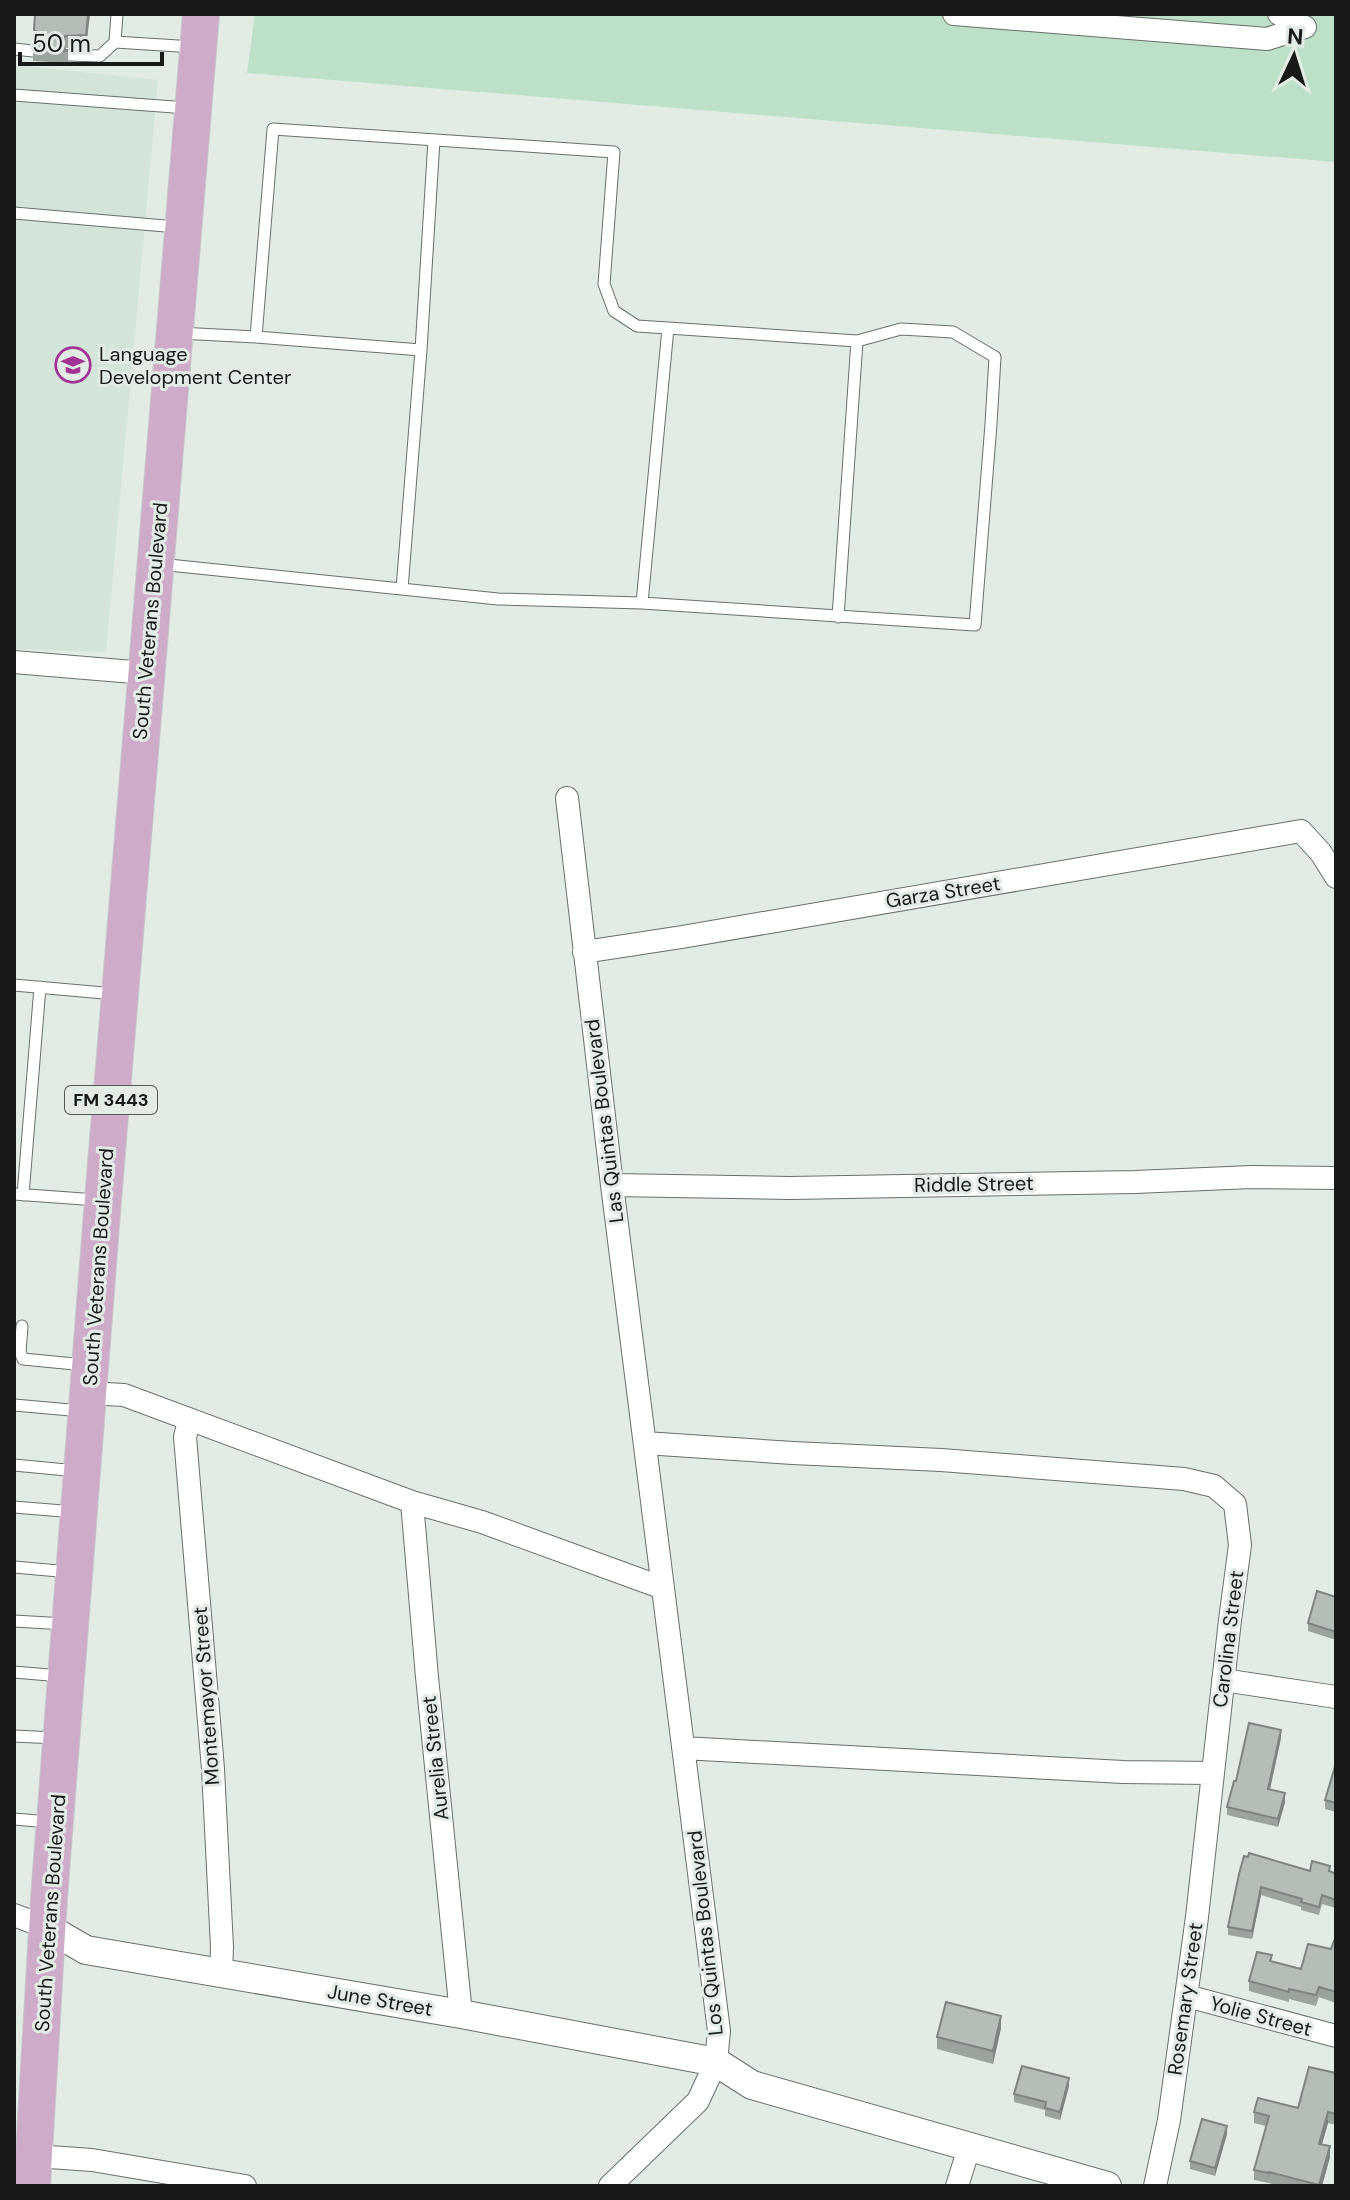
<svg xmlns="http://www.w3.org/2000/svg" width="1350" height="2200" font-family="'DM Sans',sans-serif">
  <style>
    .built { fill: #d3e4d8 }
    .green { fill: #bce0c8 }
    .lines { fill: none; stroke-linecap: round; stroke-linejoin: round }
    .service-casing { stroke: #67706a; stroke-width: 13 }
    .minor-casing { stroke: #67706a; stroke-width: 24 }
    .tertiary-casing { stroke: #67706a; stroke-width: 30 }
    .primary-casing { stroke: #c7c8c8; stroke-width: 38 }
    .service { stroke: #fff; stroke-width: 11 }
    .minor { stroke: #fff; stroke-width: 22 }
    .tertiary { stroke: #fff; stroke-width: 28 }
    .primary { stroke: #ceabc8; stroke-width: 36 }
    .wall { fill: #9ba39d }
    .shaded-wall { fill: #7e8580 }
    .building { fill: #b4beb7; stroke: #7e8580; stroke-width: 2 }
    .labels { text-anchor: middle; stroke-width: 6; stroke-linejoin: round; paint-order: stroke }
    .shield { fill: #e2ece5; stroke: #545956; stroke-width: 2 }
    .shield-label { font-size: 18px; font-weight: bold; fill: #171a18 }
    .poi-label { font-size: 20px; fill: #171a18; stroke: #e2ece5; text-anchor: start }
    .street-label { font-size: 20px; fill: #171a18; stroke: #e2ece5 }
  </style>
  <rect width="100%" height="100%" fill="#e2ece5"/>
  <path class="built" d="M 14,65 L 158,80 L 106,652 L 14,649 Z"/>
  <path class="green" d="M 255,14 L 1336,14 L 1336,162 L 247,73 Z"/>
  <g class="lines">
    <defs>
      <path id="service" d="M 117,14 L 115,42 L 194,47
        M 14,49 L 33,51
        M 70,55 L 100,56 L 115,42
        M 14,95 L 187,108
        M 14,213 L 177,227
        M 179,333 L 256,337 L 273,129 L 614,152 L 604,284 L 614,311 L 637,326 L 668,328
        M 256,337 L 421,350 L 434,140
        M 159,564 L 498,599 L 642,603 L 975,625 L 991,424 L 995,357 L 953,332 L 901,329 L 857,341 L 668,328 L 642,603
        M 402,589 L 421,350
        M 838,617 L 857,341
        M 14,985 L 115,994
        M 14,1194 L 97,1200
        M 23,1195 L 40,987
        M 22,1326 L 20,1352 L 23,1359 L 85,1365
        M 14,1405 L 82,1411
        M 14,1465 L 77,1471
        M 14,1507 L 75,1512
        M 14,1567 L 70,1572
        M 14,1621 L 65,1624
        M 14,1672 L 61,1676
        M 14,1736 L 56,1738
        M 14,1819 L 49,1822"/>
      <path id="minor" d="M 954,14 L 1267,39 L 1305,27 L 1279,14
        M 14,662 L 145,673
        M 567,798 L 612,1185 L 719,2031 L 716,2062 L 698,2101 L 610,2186
        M 584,952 L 682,937 L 1301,831 L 1321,853 L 1336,877
        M 612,1185 L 790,1188 L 1135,1182 L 1252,1177 L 1336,1178
        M 88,1393 L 124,1395 L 412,1502 L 482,1522 L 663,1588
        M 189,1421 L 185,1437 L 213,1769 L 222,1947 L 221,1973
        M 645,1443 L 793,1453 L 941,1460 L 1184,1479 L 1214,1486 L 1235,1504 L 1240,1545 L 1230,1620 L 1197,1917 L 1169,2120 L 1155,2186
        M 412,1502 L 427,1677 L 461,2014
        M 1223,1680 L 1336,1697
        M 683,1748 L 1123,1772 L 1212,1773
        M 14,1915 L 48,1928
        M 1187,1996 L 1336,2036
        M 35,2156 L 92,2160 L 245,2186
        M 957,2186 L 969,2148"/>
      <path id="tertiary" d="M 48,1928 L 86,1950 L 461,2014 L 716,2062 L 752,2085 L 1107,2186"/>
      <path id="primary" d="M 32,2186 L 49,1898 L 103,1200 L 201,14"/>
    </defs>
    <use href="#service" class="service-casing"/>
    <use href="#minor" class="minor-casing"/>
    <use href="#tertiary" class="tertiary-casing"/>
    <use href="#primary" class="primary-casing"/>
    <use href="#service" class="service"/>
    <use href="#minor" class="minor"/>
    <use href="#tertiary" class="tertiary"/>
    <use href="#primary" class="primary"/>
  </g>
  <path class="wall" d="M 90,14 L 86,47 L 65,48 L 68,51 L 68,63 L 33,61 L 33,48 L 39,45 L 34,43 L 34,30 Z
    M 1336,1597 L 1336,1640 L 1308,1631 L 1308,1623 Z
    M 1281,1738 L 1270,1790 L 1285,1802 L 1278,1827 L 1227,1815 L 1227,1807 L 1236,1781 Z
    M 1336,1763 L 1336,1812 L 1325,1809 L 1325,1800 Z
    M 1248,1857 L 1310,1871 L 1330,1872 L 1336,1874 L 1336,1908 L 1322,1904 L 1319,1915 L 1301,1910 L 1301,1907 L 1261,1895 L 1252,1939 L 1228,1935 L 1228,1927 Z
    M 1336,1942 L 1336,2003 L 1319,1997 L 1316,2006 L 1289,1999 L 1289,2002 L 1249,1991 L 1249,1981 L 1272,1961 L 1301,1969 L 1331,1949 Z
    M 1001,2028 L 993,2064 L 937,2049 L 937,2037 Z
    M 1336,2073 L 1336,2125 L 1328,2123 L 1322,2144 L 1330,2157 L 1322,2186 L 1282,2186 L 1254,2180 L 1254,2170 L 1266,2126 L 1254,2123 L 1254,2112 L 1298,2108 Z
    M 1069,2086 L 1060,2120 L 1045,2116 L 1045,2110 L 1014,2102 L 1014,2094 Z
    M 1227,2134 L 1215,2176 L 1190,2169 L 1190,2161 Z"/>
  <path class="shaded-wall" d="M 88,14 L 90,14 L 86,47 L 86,35 Z
    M 65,36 L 65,48 L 64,51 L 62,43 Z
    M 1281,1730 L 1281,1738 L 1268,1797 L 1268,1789 Z
    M 1285,1793 L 1285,1802 L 1278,1827 L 1278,1819 Z
    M 1261,1887 L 1261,1895 L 1252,1939 L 1252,1931 Z
    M 1001,2016 L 1001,2028 L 993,2064 L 993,2051 Z
    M 1069,2078 L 1069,2086 L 1060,2120 L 1060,2112 Z
    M 1328,2112 L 1328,2123 L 1319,2155 L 1319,2144 Z
    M 1227,2126 L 1227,2134 L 1215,2176 L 1215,2168 Z
    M 1330,2146 L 1330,2157 L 1322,2186 L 1319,2186 Z"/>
  <path class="building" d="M 35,14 L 88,14 L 86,35 L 65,36 L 62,43 L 63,48 L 68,51 L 33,48 L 39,44 L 41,39 L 39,33 L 34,30 Z
    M 1317,1591 L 1336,1597 L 1336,1632 L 1308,1623 Z
    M 1249,1723 L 1281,1730 L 1268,1789 L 1285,1793 L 1278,1819 L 1227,1807 L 1234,1781 L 1236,1781 Z
    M 1336,1763 L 1336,1803 L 1325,1800 Z
    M 1249,1853 L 1310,1871 L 1312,1861 L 1330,1866 L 1329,1871 L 1336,1874 L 1336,1900 L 1322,1895 L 1319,1907 L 1301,1902 L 1302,1899 L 1261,1887 L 1252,1931 L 1228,1927 L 1239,1874 L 1244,1856 L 1248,1857 Z
    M 1334,1941 L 1336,1942 L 1336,1992 L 1319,1987 L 1316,1995 L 1289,1989 L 1289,1992 L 1249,1981 L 1257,1952 L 1272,1955 L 1270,1961 L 1301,1969 L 1308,1944 L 1331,1949 Z
    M 946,2002 L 1001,2016 L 993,2051 L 937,2037 Z
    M 1022,2066 L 1069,2078 L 1060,2112 L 1045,2108 L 1046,2102 L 1014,2094 Z
    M 1309,2067 L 1336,2073 L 1336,2114 L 1328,2112 L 1319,2144 L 1330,2146 L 1319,2185 L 1269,2172 L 1269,2173 L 1254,2170 L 1269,2116 L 1254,2112 L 1258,2098 L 1298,2108 Z
    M 1202,2119 L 1227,2126 L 1215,2168 L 1190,2161 Z"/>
  <defs>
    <symbol id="school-ring" viewBox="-11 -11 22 22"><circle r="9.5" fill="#e2ece5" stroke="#a13494" stroke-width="1.5"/><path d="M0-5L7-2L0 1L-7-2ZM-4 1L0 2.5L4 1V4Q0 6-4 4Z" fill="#a13494"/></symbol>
  </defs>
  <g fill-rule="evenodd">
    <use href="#school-ring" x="53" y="345" width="40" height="40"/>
  </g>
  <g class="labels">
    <rect class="shield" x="65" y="1086" width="92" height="28" rx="6"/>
    <g class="shield-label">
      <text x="111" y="1106">FM 3443</text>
    </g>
    <g class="poi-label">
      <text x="99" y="361">Language<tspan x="99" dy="23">Development Center</tspan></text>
    </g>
    <g class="street-label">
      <text transform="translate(150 621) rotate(-85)" y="7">South Veterans Boulevard</text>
      <text transform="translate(943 892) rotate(-9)" y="7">Garza Street</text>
      <text transform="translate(604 1121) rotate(-97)" y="7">Las Quintas Boulevard</text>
      <text transform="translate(974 1184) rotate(-1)" y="7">Riddle Street</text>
      <text transform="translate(98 1267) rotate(-86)" y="7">South Veterans Boulevard</text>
      <text transform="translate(1228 1639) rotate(-83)" y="7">Carolina Street</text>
      <text transform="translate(206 1696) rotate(-94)" y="7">Montemayor Street</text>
      <text transform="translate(435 1758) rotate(-96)" y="7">Aurelia Street</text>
      <text transform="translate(50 1913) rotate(-86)" y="7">South Veterans Boulevard</text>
      <text transform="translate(705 1933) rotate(-96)" y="7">Los Quintas Boulevard</text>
      <text transform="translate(1185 1999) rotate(-82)" y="7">Rosemary Street</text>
      <text transform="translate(380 2000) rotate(10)" y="7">June Street</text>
      <text transform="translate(1261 2016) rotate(15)" y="7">Yolie Street</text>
    </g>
  </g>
  <rect width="1350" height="2200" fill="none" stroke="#171a18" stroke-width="32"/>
  <g transform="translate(1294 56) rotate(4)" stroke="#e2ece5" stroke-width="6" paint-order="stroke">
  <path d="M0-6L14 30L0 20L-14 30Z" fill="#171a18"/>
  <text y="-12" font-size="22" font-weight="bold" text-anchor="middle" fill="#171a18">N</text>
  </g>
  <path d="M20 52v12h142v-12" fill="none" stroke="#171a18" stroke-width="4"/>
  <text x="32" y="52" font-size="24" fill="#171a18" stroke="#e2ece5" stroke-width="6" paint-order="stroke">50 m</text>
</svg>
